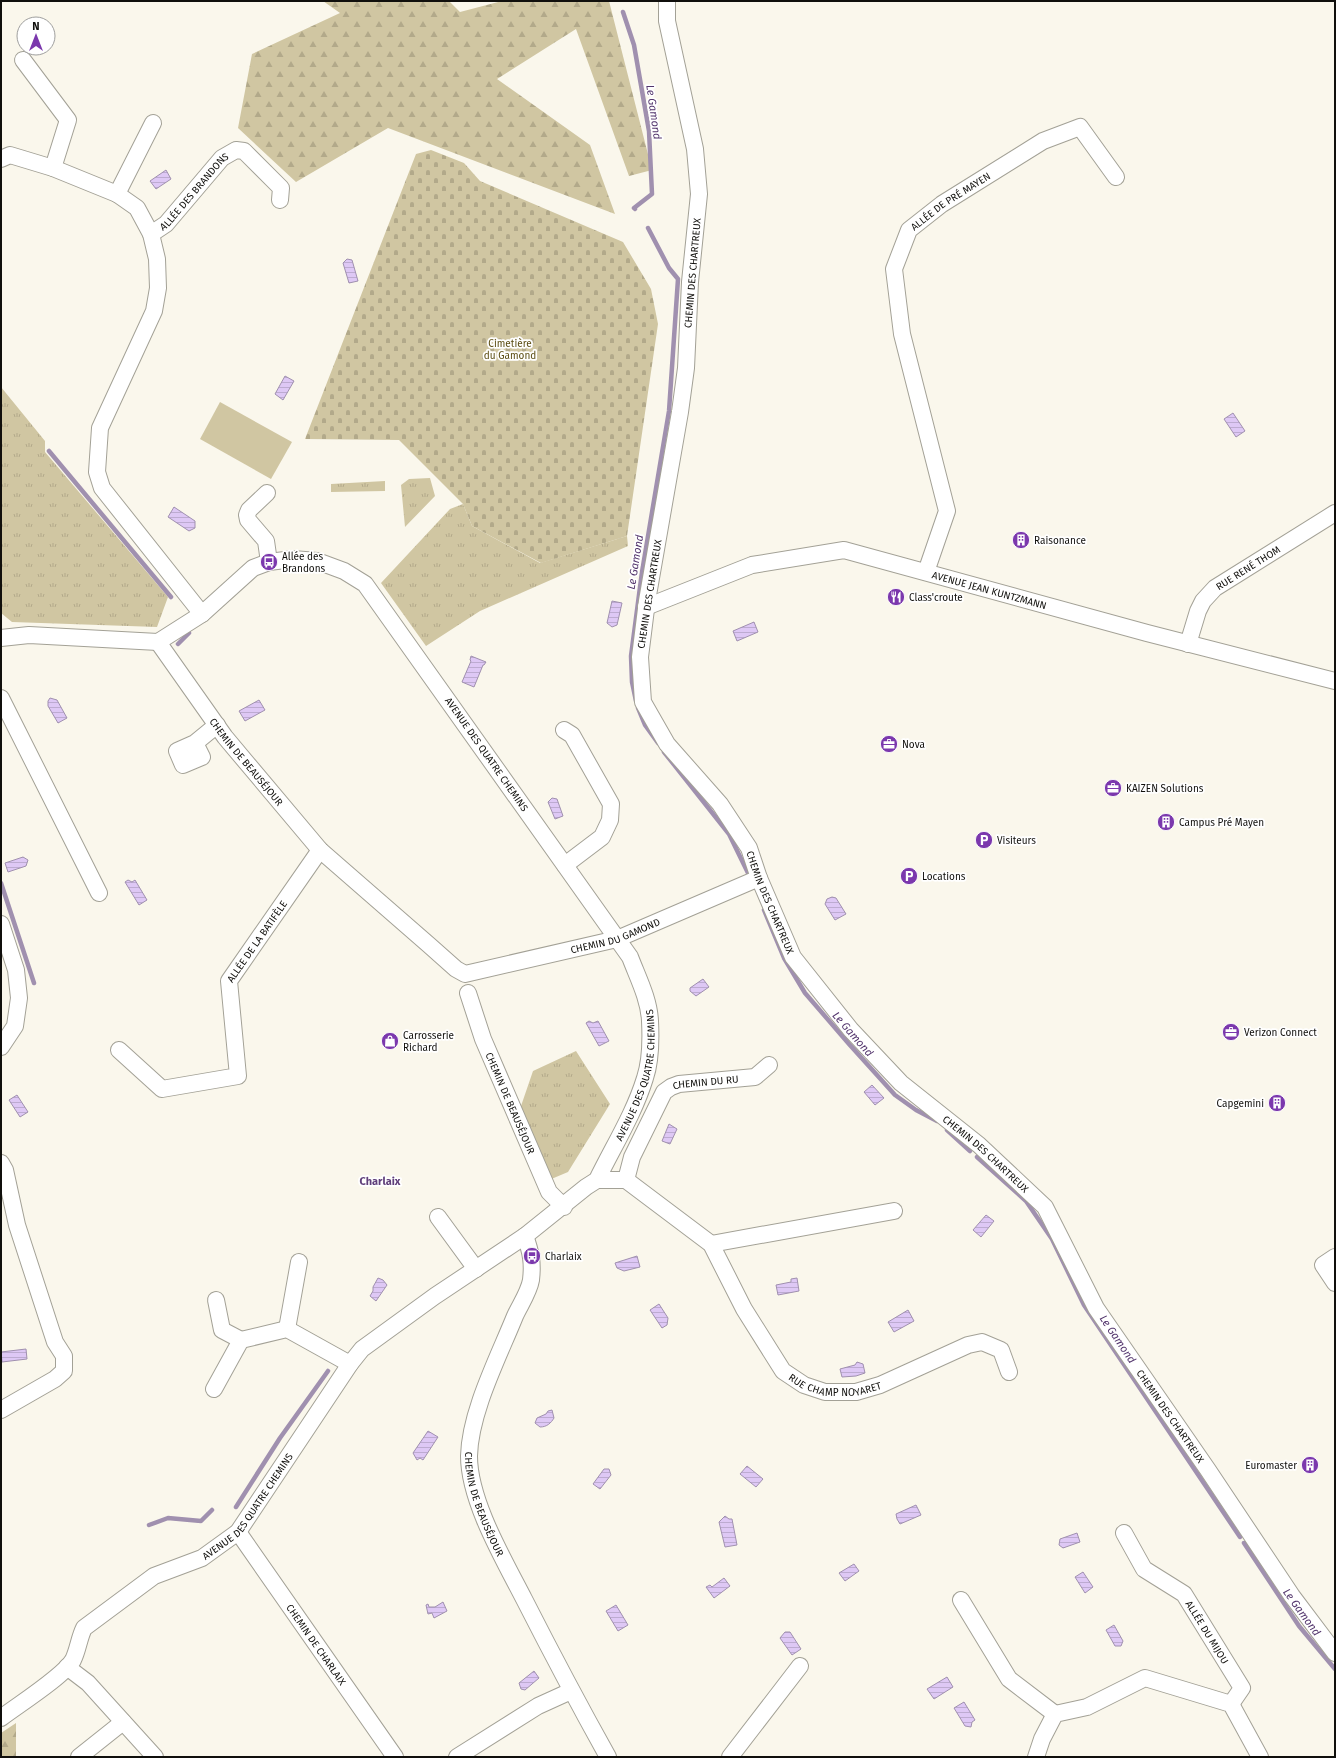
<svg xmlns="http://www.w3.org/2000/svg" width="1336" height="1758" font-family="'Fira Sans',sans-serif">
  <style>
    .grass { fill: url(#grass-tufts) }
    .forest { fill: url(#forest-firs) }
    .cemetery { fill: url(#cemetery-stones) }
    .pitch { fill: #d0c6a2 }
    .water { fill: url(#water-rules); stroke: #a090af }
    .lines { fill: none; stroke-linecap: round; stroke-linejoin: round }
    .stream { stroke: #a090af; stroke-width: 4.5 }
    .minor-casing { stroke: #a3a196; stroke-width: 18 }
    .minor { stroke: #fff; stroke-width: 16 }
    .labels { text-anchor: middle; stroke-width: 3.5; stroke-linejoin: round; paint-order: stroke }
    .street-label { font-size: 10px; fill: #100f0c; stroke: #fff }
    .park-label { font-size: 10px; fill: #5b4d13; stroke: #fff }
    .poi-label { font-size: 10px; fill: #100f0c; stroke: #fff; text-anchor: start }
    .water-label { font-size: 11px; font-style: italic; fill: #52346c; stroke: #fff }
    .neighbourhood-label { font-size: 11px; font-weight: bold; fill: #5f3f7a; stroke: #fff }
  </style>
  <defs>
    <pattern id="grass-tufts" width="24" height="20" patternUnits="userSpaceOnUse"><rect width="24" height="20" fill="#d0c6a2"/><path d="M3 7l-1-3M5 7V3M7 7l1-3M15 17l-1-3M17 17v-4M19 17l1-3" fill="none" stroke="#b2a98a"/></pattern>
    <pattern id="forest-firs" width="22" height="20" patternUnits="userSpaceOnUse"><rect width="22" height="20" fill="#d0c6a2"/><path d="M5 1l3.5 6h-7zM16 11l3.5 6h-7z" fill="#b2a98a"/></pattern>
    <pattern id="cemetery-stones" width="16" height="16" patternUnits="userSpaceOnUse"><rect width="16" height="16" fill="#d0c6a2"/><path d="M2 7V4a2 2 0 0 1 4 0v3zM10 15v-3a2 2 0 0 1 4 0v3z" fill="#b2a98a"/></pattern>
    <pattern id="water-rules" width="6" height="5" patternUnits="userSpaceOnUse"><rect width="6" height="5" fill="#dec8f5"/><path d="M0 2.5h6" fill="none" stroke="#bdabd1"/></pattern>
  </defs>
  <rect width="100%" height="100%" fill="#faf7ec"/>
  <path class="grass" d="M 1,387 L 45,441 L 45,452 L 168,597 L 157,627 L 12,622 L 1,613 Z
    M 430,478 L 435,496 L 405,527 L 401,485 L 409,479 Z
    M 385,481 L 385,491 L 331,492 L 331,484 Z
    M 463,504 L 472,526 L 540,563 L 627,536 L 628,546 L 480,611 L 426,646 L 381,583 L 450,509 Z
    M 576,1051 L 610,1104 L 568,1172 L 549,1180 L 521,1106 L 533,1071 Z"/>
  <path class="forest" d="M 323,1 L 449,1 L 460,12 L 502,1 L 609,1 L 652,170 L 629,176 L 576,29 L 497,79 L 590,145 L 615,214 L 388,128 L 296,182 L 238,128 L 252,54 L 340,13 Z
    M 16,1723 L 16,1757 L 1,1757 L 1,1733 Z"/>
  <path class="cemetery" d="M 431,150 L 464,163 L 480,181 L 623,242 L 651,289 L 658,324 L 627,536 L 541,563 L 472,526 L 463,504 L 399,440 L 305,439 L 416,154 Z"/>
  <path class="pitch" d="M 220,402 L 292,442 L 271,479 L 200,439 Z"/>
  <path class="water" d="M 166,170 L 171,179 L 156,189 L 150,181 Z
    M 347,259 L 352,260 L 358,281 L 349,283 L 343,263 Z
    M 285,376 L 294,381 L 283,400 L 275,394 Z
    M 1233,413 L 1245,431 L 1236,437 L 1224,419 Z
    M 174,507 L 195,521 L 195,528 L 189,531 L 168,517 Z
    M 612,601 L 622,603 L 617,625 L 612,627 L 607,623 Z
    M 754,622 L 758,632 L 737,641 L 733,631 Z
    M 471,656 L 486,662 L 484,665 L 483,665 L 474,687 L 462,682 L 471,661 L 470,660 Z
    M 50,698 L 57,700 L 67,718 L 58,723 L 48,706 L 48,701 Z
    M 259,700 L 265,710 L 245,721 L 239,711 Z
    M 552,798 L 557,799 L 563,816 L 555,819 L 548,802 Z
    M 23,857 L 28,860 L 26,866 L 8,872 L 5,863 Z
    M 128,880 L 132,882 L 135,880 L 147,900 L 139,905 L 125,882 Z
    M 832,897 L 836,898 L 846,914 L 835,920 L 825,904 L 827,899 Z
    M 703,979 L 709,987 L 696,996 L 690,991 L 690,988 Z
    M 589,1021 L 593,1023 L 598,1021 L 609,1041 L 599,1046 L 586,1023 Z
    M 872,1085 L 884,1098 L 875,1105 L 864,1092 Z
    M 17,1095 L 28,1112 L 20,1117 L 9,1100 Z
    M 669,1124 L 677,1129 L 670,1144 L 662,1141 Z
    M 986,1215 L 994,1221 L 981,1237 L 973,1230 Z
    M 637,1256 L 640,1267 L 624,1271 L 617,1268 L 615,1263 Z
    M 378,1278 L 383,1280 L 387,1285 L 376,1301 L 370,1296 L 373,1291 L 373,1287 Z
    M 797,1278 L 799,1291 L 778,1295 L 776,1285 L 791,1282 L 791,1279 Z
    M 659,1304 L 668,1318 L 667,1325 L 662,1328 L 650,1310 Z
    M 908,1310 L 914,1321 L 894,1332 L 888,1322 Z
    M 26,1349 L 27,1359 L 2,1362 L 1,1352 Z
    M 857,1362 L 863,1364 L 865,1373 L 856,1376 L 842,1377 L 840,1369 L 855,1365 Z
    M 552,1410 L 554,1418 C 551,1423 547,1427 540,1427 L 535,1423 L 537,1418 L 546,1414 L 548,1411 Z
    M 428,1431 L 438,1437 L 423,1460 L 420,1458 L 417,1460 L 413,1453 Z
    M 747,1466 L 763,1479 L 756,1487 L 740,1474 Z
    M 604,1469 L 609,1469 L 611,1475 L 600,1489 L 593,1484 Z
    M 916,1505 L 921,1515 L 900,1524 L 897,1519 L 896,1514 Z
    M 725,1516 L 729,1519 L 732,1519 L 737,1545 L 725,1547 L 719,1522 Z
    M 1077,1533 L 1080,1542 L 1063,1548 L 1059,1545 L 1060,1539 Z
    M 854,1564 L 859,1571 L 845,1581 L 839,1573 Z
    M 1083,1572 L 1093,1587 L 1085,1593 L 1075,1577 Z
    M 724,1578 L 730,1586 L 714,1598 L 706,1587 L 710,1585 L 712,1587 Z
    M 443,1602 L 447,1611 L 434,1618 L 432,1613 L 428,1614 L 426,1605 L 428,1604 L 429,1607 L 435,1607 Z
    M 616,1605 L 628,1625 L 618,1631 L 606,1611 Z
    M 1114,1625 L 1123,1641 L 1121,1646 L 1115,1646 L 1106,1630 Z
    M 785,1632 L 790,1632 L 801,1649 L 792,1655 L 780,1638 Z
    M 534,1671 L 539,1678 L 525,1690 L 521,1689 L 519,1683 Z
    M 947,1677 L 953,1687 L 934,1699 L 927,1689 Z
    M 964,1702 L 975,1720 L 972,1722 L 971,1727 L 965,1726 L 954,1708 Z"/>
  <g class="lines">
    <path class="stream" d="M 623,12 L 634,45 L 649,131 L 652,194 L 634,208 L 635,209
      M 49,451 L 171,597
      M 178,644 L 189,633
      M 636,701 L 632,682 L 631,656 L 642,572 L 669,411 L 678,279 L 669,268 L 648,228
      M 638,708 L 645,725 L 658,743
      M 664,752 L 729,834 L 748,873
      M 1,883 L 34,983
      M 764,910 L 784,958 L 805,993 L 849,1044 L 895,1095 L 916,1110 L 937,1121
      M 947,1130 L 970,1151
      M 977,1157 L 1026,1201 L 1052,1239 L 1084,1305 L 1240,1537
      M 236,1507 L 280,1438 L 328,1371
      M 149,1525 L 168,1518 L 201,1521 L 212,1510
      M 1244,1543 L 1299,1626 L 1335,1669"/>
    <defs>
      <g id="minor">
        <path id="s1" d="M 667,1 L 667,21 L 695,149 L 699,194 L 690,282 L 686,368 L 680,412 L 647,601 L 640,657 L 643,702 L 667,744 L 720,804 L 749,848 L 759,878 L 793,957 L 851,1030 L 901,1083 L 979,1145 L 1045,1207 L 1096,1308 L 1208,1470 L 1292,1596 L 1335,1653"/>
        <path d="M 23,60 L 68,120 L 53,168"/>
        <path d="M 1,159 L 10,155 L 53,168 L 117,194 L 137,208 L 151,234 L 157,259 L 158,288 L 154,311 L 100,428 L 97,472 L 102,488 L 202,614"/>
        <path d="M 117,194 L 153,123"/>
        <path id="s2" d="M 151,234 L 166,224 L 222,158 L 236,150 L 244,151 L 281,188 L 280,200"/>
        <path d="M 267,493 L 249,510 L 247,515 L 248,520 L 266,541 L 269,562"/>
        <path id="s3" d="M 926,572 L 947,511 L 902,334 L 894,269 L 909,230 L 942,204 L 1043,141 L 1080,127 L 1116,177"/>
        <path id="s4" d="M 646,607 L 752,565 L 844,550 L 1147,633 L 1335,681"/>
        <path d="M 1,638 L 29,635 L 158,642"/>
        <path id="s5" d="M 158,642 L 225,737 L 320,850 L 429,945 L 456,969 L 465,974 L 617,939 L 759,878"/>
        <path id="s6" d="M 1188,644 L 1198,611 L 1203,601 L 1215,588 L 1335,513"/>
        <path d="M 1,698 L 99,893"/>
        <path d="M 564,730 L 572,735 L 611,804 L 610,820 L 602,837 L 565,865"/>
        <path d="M 195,743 L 202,757 L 183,765 L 177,751 L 195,743 L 217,725"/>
        <path d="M 1,924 L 16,970 L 19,998 L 15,1026 L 1,1047"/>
        <path id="s7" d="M 468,993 L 483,1039 L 549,1192 L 564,1207"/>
        <path id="s8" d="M 119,1050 L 162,1089 L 238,1076 L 229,981 L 320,850"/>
        <path d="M 1,1163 L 5,1170 L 17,1225 L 55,1342 L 64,1356 L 64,1371 L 55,1379 L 1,1410"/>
        <path id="s9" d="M 597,1180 L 626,1180 L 711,1244 L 744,1309 L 783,1371 L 804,1385 L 825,1392 L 856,1392 L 880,1385 L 968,1345 L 982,1342 L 1001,1350 L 1009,1372"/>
        <path id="s10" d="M 626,1180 L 632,1157 L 664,1092 L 671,1087 L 679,1084 L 755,1077 L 769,1065"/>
        <path d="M 438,1217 L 476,1269"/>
        <path id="s11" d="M 525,1236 C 531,1252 533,1263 531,1280 C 529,1292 520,1305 515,1316 C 498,1358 470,1412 469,1456 C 469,1501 504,1560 524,1599 C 551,1652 579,1705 608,1757"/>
        <path d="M 711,1244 L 894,1211"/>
        <path d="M 1335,1257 L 1323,1265 L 1335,1283"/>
        <path d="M 216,1300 L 222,1330 L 241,1340"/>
        <path d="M 287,1329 L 299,1262"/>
        <path d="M 214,1389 L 241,1340 L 287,1329 L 350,1364"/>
        <path id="s12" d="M 238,1532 L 395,1757"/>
        <path id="s13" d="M 1124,1533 L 1144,1569 L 1184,1594 L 1242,1688 L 1231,1704"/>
        <path d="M 961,1600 L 1009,1679 L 1055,1714"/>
        <path d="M 67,1667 L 88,1683 L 155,1757"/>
        <path id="s14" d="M 1,1718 C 18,1705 64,1676 73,1660 C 78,1650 79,1638 84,1628 L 154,1576 L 202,1558 L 238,1532 L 350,1364 L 362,1349 L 435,1296 L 525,1236 L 586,1187 L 597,1180 C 613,1147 634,1114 645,1078 C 651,1060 651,1040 650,1021 C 649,999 638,978 630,957 L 365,584 L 344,571 L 317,561 L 293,559 L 269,562 L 253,568 L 202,614 L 158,642"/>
        <path d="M 79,1757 L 123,1722"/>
        <path d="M 457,1757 L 538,1706 L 571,1691"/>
        <path d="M 730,1757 L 800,1666"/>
        <path d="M 1036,1757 L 1042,1739 L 1055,1714 L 1087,1707 L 1145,1678 L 1231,1704 L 1260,1757"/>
      </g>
    </defs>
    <use href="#minor" class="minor-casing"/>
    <use href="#minor" class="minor"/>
  </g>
  <defs>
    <symbol id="building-disc" viewBox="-11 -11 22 22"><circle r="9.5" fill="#7b38ad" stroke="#fff"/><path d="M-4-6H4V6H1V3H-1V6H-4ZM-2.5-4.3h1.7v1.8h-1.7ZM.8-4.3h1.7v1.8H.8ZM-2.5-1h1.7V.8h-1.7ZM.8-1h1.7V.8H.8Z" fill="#fff"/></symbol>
    <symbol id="bus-disc" viewBox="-11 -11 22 22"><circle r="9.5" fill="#7b38ad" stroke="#fff"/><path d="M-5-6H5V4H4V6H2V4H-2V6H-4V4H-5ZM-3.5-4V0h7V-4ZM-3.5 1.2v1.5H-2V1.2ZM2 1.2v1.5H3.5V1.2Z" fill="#fff"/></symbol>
    <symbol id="restaurant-disc" viewBox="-11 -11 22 22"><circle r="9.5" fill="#7b38ad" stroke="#fff"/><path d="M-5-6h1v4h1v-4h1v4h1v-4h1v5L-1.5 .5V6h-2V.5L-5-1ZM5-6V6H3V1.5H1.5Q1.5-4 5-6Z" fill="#fff"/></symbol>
    <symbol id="office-disc" viewBox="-11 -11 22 22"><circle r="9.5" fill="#7b38ad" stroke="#fff"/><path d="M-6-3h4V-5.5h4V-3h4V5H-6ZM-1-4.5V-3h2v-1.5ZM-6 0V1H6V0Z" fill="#fff"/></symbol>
    <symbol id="parking-disc" viewBox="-11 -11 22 22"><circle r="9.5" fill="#7b38ad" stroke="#fff"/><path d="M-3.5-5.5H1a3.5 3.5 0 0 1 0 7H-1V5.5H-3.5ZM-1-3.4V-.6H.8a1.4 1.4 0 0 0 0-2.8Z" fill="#fff"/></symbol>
    <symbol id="shop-disc" viewBox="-11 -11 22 22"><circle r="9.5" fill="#7b38ad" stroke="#fff"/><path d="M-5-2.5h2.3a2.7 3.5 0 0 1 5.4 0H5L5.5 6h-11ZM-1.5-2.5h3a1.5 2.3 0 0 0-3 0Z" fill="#fff"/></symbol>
  </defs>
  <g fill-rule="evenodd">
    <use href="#building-disc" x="1011" y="530" width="20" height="20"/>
    <use href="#bus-disc" x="259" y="552" width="20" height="20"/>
    <use href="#restaurant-disc" x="886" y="587" width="20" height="20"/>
    <use href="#office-disc" x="879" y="734" width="20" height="20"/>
    <use href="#office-disc" x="1103" y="778" width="20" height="20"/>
    <use href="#building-disc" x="1156" y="812" width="20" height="20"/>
    <use href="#parking-disc" x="974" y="830" width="20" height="20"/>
    <use href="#parking-disc" x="899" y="866" width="20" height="20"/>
    <use href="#office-disc" x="1221" y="1022" width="20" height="20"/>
    <use href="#shop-disc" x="380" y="1031" width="20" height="20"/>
    <use href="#building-disc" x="1267" y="1093" width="20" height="20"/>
    <use href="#bus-disc" x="522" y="1246" width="20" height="20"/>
    <use href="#building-disc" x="1300" y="1455" width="20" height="20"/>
  </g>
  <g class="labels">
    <g class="street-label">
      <text dy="4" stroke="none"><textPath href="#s2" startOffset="61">ALLÉE DES BRANDONS</textPath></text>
      <text dy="4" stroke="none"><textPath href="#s3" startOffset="405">ALLÉE DE PRÉ MAYEN</textPath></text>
      <text transform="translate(692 273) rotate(-85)" y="4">CHEMIN DES CHARTREUX</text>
      <text dy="4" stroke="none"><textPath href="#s6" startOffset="102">RUE RENÉ THOM</textPath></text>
      <text dy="4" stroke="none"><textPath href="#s4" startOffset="358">AVENUE JEAN KUNTZMANN</textPath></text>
      <text transform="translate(649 594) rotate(-81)" y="4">CHEMIN DES CHARTREUX</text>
      <text transform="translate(487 754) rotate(55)" y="4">AVENUE DES QUATRE CHEMINS</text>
      <text dy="4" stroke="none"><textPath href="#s5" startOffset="149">CHEMIN DE BEAUSÉJOUR</textPath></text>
      <text dy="4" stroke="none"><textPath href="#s1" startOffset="948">CHEMIN DES CHARTREUX</textPath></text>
      <text dy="4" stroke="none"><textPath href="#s5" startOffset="610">CHEMIN DU GAMOND</textPath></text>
      <text dy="4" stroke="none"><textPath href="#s8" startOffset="279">ALLÉE DE LA BATIFÈLE</textPath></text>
      <text dy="4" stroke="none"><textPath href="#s14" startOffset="934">AVENUE DES QUATRE CHEMINS</textPath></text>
      <text dy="4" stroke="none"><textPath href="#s10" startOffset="140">CHEMIN DU RU</textPath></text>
      <text dy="4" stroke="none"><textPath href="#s7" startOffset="118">CHEMIN DE BEAUSÉJOUR</textPath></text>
      <text dy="4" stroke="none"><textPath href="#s1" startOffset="1284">CHEMIN DES CHARTREUX</textPath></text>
      <text dy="4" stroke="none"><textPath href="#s9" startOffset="338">RUE CHAMP NOYARET</textPath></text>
      <text dy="4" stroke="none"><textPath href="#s1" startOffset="1608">CHEMIN DES CHARTREUX</textPath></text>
      <text dy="4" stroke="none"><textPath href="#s11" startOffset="283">CHEMIN DE BEAUSÉJOUR</textPath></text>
      <text dy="4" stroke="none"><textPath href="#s14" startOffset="335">AVENUE DES QUATRE CHEMINS</textPath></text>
      <text dy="4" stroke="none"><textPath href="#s13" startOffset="133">ALLÉE DU MIJOU</textPath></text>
      <text dy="4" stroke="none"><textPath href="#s12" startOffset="137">CHEMIN DE CHARLAIX</textPath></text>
    </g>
    <g class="park-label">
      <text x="510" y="347">Cimetière<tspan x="510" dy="12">du Gamond</tspan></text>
    </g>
    <g class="poi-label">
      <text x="1034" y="544">Raisonance</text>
      <text x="282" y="560">Allée des<tspan x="282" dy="12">Brandons</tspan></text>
      <text x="909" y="601">Class'croute</text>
      <text x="902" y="748">Nova</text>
      <text x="1126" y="792">KAIZEN Solutions</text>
      <text x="1179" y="826">Campus Pré Mayen</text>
      <text x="997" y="844">Visiteurs</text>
      <text x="922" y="880">Locations</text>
      <text x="1244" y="1036">Verizon Connect</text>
      <text x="403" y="1039">Carrosserie<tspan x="403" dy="12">Richard</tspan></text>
      <text x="1264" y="1107" text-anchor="end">Capgemini</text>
      <text x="545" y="1260">Charlaix</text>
      <text x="1297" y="1469" text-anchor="end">Euromaster</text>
    </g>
    <g class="water-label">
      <text transform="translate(654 112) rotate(82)" y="4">Le Gamond</text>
      <text transform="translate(635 562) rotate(-81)" y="4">Le Gamond</text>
      <text transform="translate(853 1034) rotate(49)" y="4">Le Gamond</text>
      <text transform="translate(1118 1339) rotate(56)" y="4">Le Gamond</text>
      <text transform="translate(1302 1612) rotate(54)" y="4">Le Gamond</text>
    </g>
    <g class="neighbourhood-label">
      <text x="380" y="1185">Charlaix</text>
    </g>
  </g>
  <rect width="1336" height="1758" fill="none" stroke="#100f0c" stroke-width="4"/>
  <g transform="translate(36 36)"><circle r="19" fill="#ffffff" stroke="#9f9f9e"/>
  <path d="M0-3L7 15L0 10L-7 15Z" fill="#7b38ad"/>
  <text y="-6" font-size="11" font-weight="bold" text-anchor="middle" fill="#100f0c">N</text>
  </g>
</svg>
